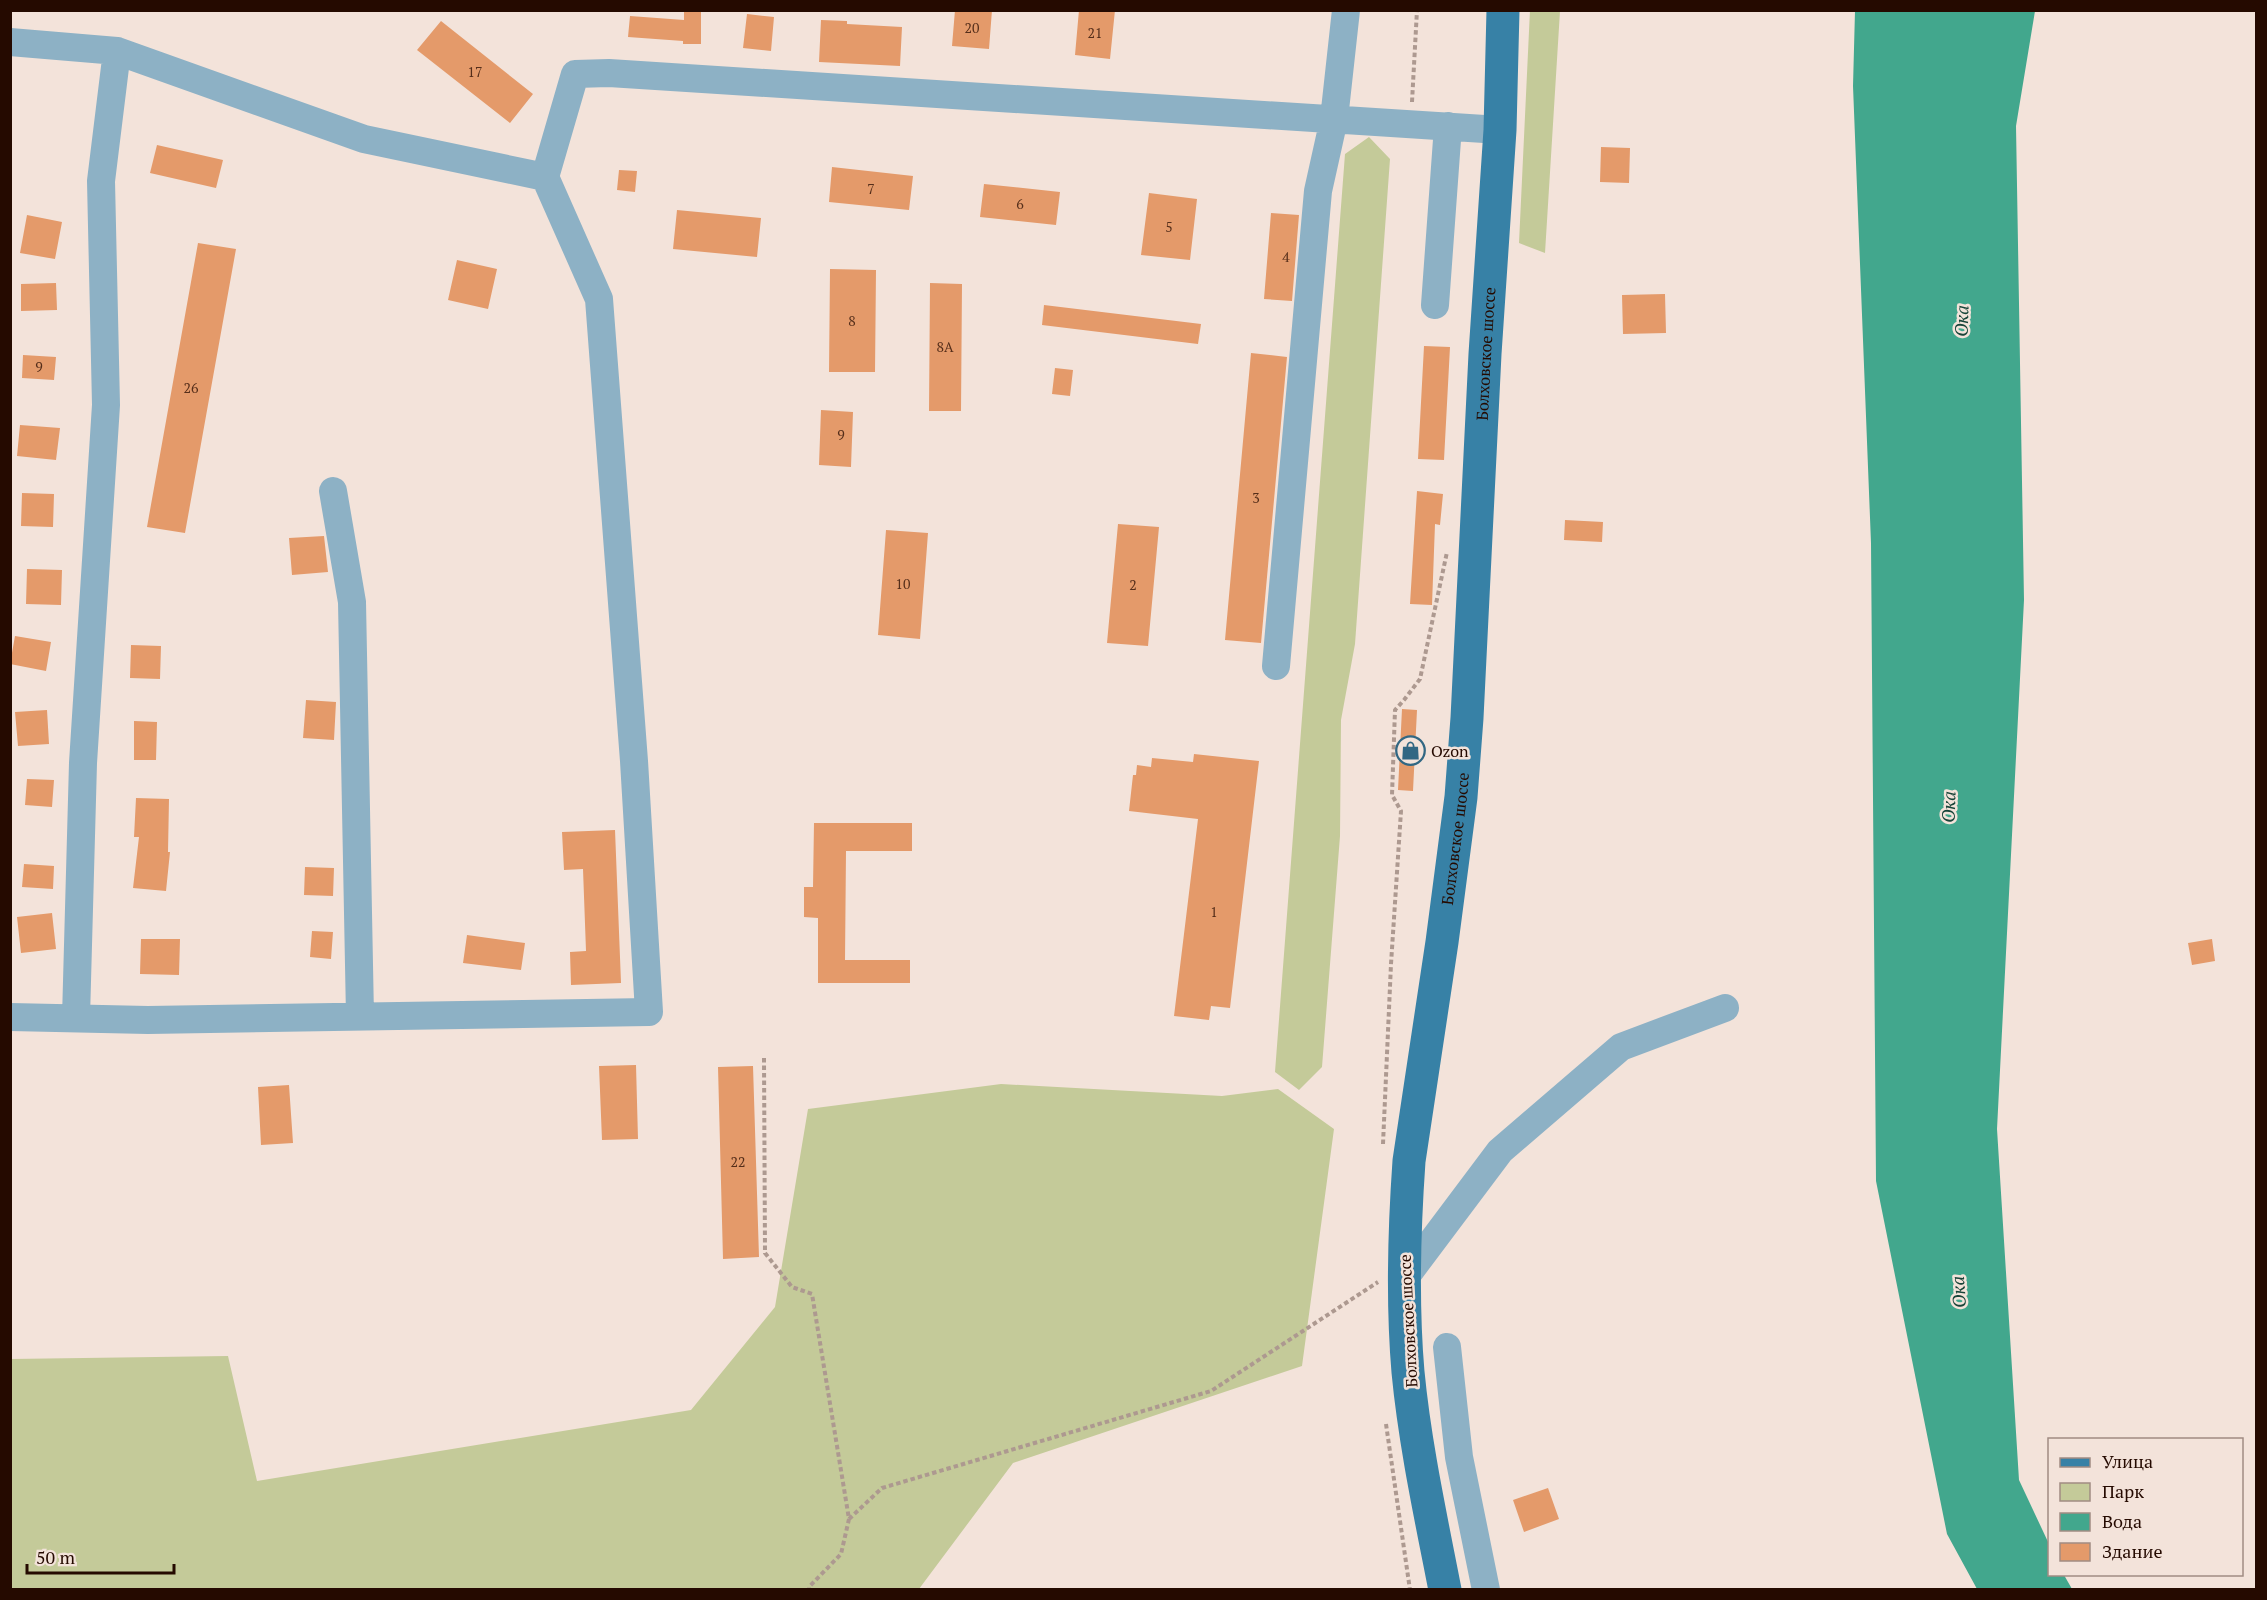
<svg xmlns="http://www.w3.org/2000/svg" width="2267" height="1600" font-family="'PT Serif',serif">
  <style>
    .green { fill: #c4ca99 }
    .water { fill: #42a78d }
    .building { fill: #e49a6a }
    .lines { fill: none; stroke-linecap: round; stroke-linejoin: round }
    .path { stroke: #ad9990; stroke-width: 4; stroke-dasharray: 4.5 3; stroke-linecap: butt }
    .minor { stroke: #8db1c5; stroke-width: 28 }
    .major { stroke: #3781a6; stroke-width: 33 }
    .labels { text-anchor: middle; stroke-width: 5; stroke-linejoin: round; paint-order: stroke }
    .number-label { font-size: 14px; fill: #552e1a }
    .street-label { font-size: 16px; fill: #250a00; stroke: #f3e3da }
    .poi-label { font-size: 16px; fill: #250a00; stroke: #f3e3da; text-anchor: start }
    .water-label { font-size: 18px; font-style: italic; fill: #184439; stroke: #f3e3da }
  </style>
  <rect width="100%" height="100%" fill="#f3e3da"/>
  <path class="green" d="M 1530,10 L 1560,11 L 1545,253 L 1519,243 Z
    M 1369,137 L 1390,159 L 1355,644 L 1341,720 L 1340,836 L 1322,1067 L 1299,1090 L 1275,1072 L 1345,154 Z
    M 1001,1084 L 1222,1096 L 1278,1089 L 1334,1129 L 1302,1366 L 1013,1463 L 919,1589 L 11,1589 L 11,1359 L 228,1356 L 257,1481 L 691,1410 L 775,1307 L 808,1109 Z"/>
  <path class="water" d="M 1855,11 L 2035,11 L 2016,126 L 2024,600 L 1997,1129 L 2019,1480 L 2049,1544 L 2050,1574 L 2064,1575 L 2072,1589 L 1977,1589 L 1947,1534 L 1876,1181 L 1871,543 L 1853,86 Z"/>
  <path class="building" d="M 684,10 L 701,10 L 701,44 L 683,44 L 683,41 L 628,37 L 630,16 L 684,20 Z
    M 955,10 L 992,10 L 989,49 L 952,46 Z
    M 1079,10 L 1115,10 L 1110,59 L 1075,55 Z
    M 747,14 L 774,17 L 771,51 L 743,48 Z
    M 821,20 L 847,21 L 847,24 L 902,27 L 900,66 L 819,62 Z
    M 441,21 L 533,94 L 510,123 L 417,50 Z
    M 157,145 L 223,160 L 216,188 L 150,173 Z
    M 1601,147 L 1630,148 L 1629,183 L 1600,182 Z
    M 832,167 L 913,176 L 909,210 L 829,202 Z
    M 619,170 L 637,171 L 635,192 L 617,190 Z
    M 984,184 L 1060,192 L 1056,225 L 980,217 Z
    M 1149,193 L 1197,199 L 1190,260 L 1141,255 Z
    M 677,210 L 761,218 L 757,257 L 673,249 Z
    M 1271,213 L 1299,215 L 1292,301 L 1264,299 Z
    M 27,215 L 62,222 L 55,259 L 20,253 Z
    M 198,243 L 236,249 L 185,533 L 147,527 Z
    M 457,260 L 497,269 L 488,309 L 448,300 Z
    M 830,269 L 876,270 L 875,372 L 829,372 Z
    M 56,283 L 57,310 L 21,311 L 21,284 Z
    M 930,283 L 962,284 L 961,411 L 929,411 Z
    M 1665,294 L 1666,333 L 1623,334 L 1622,295 Z
    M 1044,305 L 1201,324 L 1198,344 L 1042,325 Z
    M 1424,346 L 1450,347 L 1444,460 L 1418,459 Z
    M 1251,353 L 1287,357 L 1261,643 L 1225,640 Z
    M 23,355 L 56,357 L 54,380 L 22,378 Z
    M 1055,368 L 1073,370 L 1070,396 L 1052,394 Z
    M 821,410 L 853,412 L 851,467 L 819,465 Z
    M 20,425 L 60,428 L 56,460 L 17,456 Z
    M 1417,491 L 1443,494 L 1440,525 L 1435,524 L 1432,605 L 1410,604 Z
    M 22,493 L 54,494 L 53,527 L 21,526 Z
    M 1565,520 L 1603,522 L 1602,542 L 1564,540 Z
    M 1118,524 L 1159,527 L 1148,646 L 1107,643 Z
    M 886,530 L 928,533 L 920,639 L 878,635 Z
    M 324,536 L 328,572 L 292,575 L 289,538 Z
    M 27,569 L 62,570 L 61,605 L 26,604 Z
    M 15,636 L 51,642 L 46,671 L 10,664 Z
    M 131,645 L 161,646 L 160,679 L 130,678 Z
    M 306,700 L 336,702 L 334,740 L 303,738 Z
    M 1402,709 L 1417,710 L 1413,791 L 1398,790 Z
    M 47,710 L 49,744 L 18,746 L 15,712 Z
    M 134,721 L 157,722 L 156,760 L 134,760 Z
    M 1194,754 L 1259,761 L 1230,1008 L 1211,1006 L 1209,1020 L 1174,1016 L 1198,819 L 1129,811 L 1133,775 L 1136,775 L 1137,765 L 1151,767 L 1152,758 L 1193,762 Z
    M 27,779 L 54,780 L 52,807 L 25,805 Z
    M 136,798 L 169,799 L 168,852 L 170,852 L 166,891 L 133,888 L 139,837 L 134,837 Z
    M 814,823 L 912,823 L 912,851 L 846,851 L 845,960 L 910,960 L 910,983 L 818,983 L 818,918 L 804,917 L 804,887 L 813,887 Z
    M 615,830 L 621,983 L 571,985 L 570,952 L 586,951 L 583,869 L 564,870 L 562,832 Z
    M 24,864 L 54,866 L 53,889 L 22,887 Z
    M 305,867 L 334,868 L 333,896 L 304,895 Z
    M 52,913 L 56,949 L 21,953 L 17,917 Z
    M 312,931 L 333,932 L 331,959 L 310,957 Z
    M 467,935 L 525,943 L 521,970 L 463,963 Z
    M 141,939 L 180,939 L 179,975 L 140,974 Z
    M 2212,939 L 2215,961 L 2192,965 L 2188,943 Z
    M 636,1065 L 638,1139 L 602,1140 L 599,1066 Z
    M 753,1066 L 759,1257 L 723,1259 L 718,1067 Z
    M 289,1085 L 293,1143 L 261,1145 L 258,1087 Z
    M 1548,1488 L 1559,1519 L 1524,1532 L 1513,1500 Z"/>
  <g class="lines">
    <path class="path" d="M 1412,102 L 1417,10
      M 764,1058 L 765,1253 L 792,1287 L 812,1294 L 849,1519 L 841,1554 L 809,1587 L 809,1590
      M 1383,1144 L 1391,964 L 1401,811 L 1392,795 L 1395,710 L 1404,700 L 1420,679 L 1447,552
      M 1386,1424 L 1410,1590
      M 849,1519 L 882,1488 L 1211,1391 L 1378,1282"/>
    <path class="minor" d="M 10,42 L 117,51 L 364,139 L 545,177
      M 1435,305 L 1448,126
      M 333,491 L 352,602 L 360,1016
      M 1276,666 L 1318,191 L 1334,119 L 1346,10
      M 10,1017 L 148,1020 L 649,1012 L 634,761 L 599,299 L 545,177 L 575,74 L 609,73 L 1500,130
      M 76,1018 L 83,763 L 106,405 L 101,181 L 117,51
      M 1404,1279 L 1500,1151 L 1621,1047 L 1725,1008
      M 1447,1347 L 1459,1457 L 1486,1590"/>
    <path class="major" id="s1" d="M 1445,1590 C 1431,1518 1415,1445 1408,1372 C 1402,1302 1404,1232 1409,1161 L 1442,942 L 1461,797 L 1467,718 L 1485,354 L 1500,130 L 1503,10"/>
  </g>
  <defs>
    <symbol id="shop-ring" viewBox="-11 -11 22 22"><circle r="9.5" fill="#f3e3da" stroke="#316783" stroke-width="1.5"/><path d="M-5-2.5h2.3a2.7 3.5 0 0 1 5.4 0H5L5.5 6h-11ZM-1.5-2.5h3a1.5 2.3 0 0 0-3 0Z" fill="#316783"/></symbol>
  </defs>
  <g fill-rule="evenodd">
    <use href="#shop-ring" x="1394" y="734" width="33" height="33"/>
  </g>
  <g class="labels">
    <g class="number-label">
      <text x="972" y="33">20</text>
      <text x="1095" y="38">21</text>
      <text x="475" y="77">17</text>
      <text x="871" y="194">7</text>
      <text x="1020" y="209">6</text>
      <text x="1169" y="232">5</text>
      <text x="1286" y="262">4</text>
      <text x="852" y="326">8</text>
      <text x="945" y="352">8А</text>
      <text x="39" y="372">9</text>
      <text x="191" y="393">26</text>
      <text x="841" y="440">9</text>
      <text x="1256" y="503">3</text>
      <text x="903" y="589">10</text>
      <text x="1133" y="590">2</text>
      <text x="1214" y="917">1</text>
      <text x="738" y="1167">22</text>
    </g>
    <g class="street-label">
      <text dy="6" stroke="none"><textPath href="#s1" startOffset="1244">Болховское шоссе</textPath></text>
      <text dy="6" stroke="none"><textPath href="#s1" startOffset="758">Болховское шоссе</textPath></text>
      <text transform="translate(1408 1321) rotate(-93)" y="6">Болховское шоссе</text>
    </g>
    <g class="poi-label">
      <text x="1431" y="757">Ozon</text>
    </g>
    <g class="water-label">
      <text transform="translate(1962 321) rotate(-88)" y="6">Ока</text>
      <text transform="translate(1949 807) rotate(-88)" y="6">Ока</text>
      <text transform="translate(1959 1292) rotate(-94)" y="6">Ока</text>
    </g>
  </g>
  <rect width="2267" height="1600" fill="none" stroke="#250a00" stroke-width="24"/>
  <rect x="2048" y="1438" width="195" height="138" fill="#f3e3da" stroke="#a18c83" stroke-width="1.5"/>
  <rect x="2060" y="1458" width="30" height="9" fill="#3781a6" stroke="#a18c83" stroke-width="1.5"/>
  <text x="2102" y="1468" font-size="18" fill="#250a00">Улица</text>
  <rect x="2060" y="1483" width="30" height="18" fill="#c4ca99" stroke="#a18c83" stroke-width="1.5"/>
  <text x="2102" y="1498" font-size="18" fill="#250a00">Парк</text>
  <rect x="2060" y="1513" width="30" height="18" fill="#42a78d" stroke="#a18c83" stroke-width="1.5"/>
  <text x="2102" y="1528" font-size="18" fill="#250a00">Вода</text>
  <rect x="2060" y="1543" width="30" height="18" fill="#e49a6a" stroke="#a18c83" stroke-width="1.5"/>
  <text x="2102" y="1558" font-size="18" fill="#250a00">Здание</text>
  <path d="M27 1564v9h147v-9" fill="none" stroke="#250a00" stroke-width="3"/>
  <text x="36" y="1564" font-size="18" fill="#250a00" stroke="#f3e3da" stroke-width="4.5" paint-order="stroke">50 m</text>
</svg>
